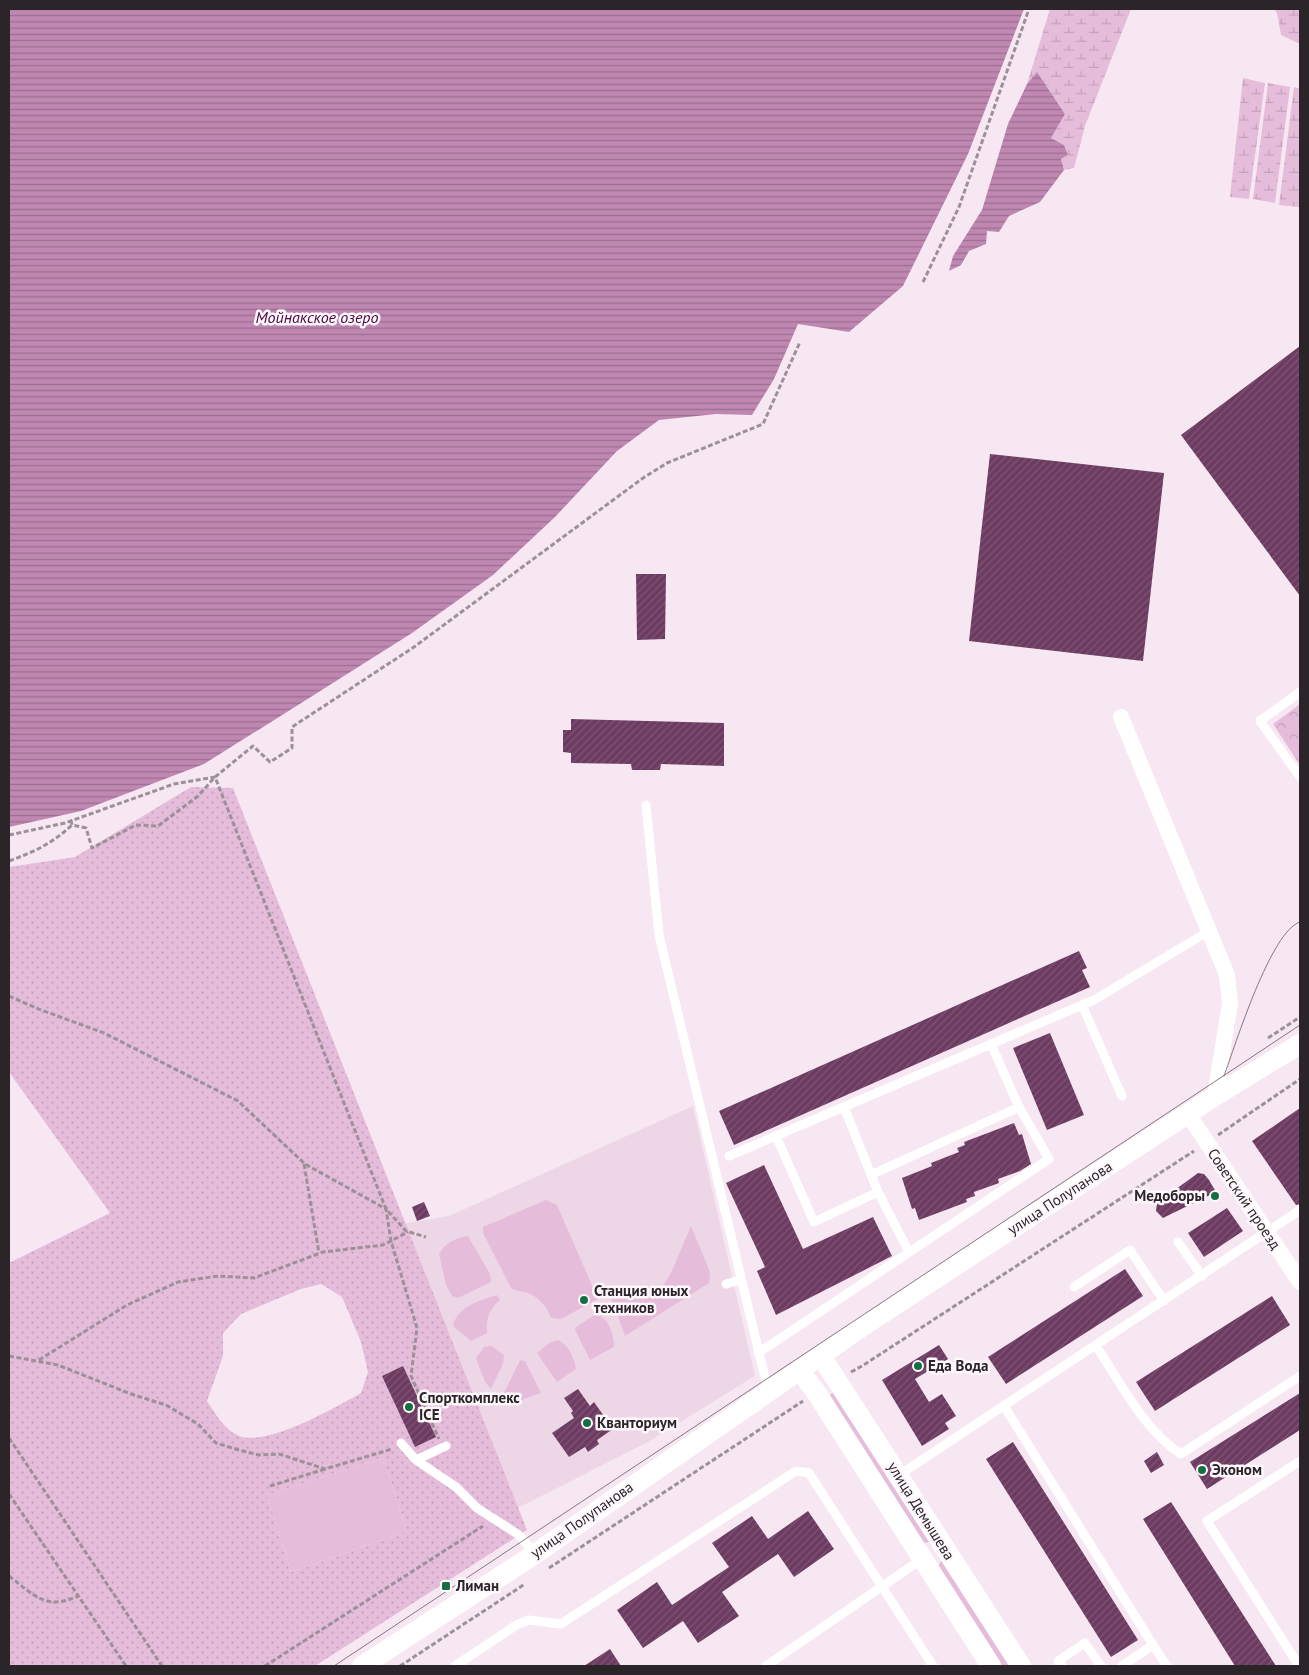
<svg xmlns="http://www.w3.org/2000/svg" width="1309" height="1675" font-family="'PT Sans',sans-serif">
  <style>
    .built { fill: #edd7e7 }
    .grass { fill: #e6bcdb }
    .forest { fill: url(#forest-crowns) }
    .wetland { fill: url(#wetland-marsh) }
    .park { fill: url(#park-dots); fill-rule: evenodd }
    .water { fill: url(#water-rules) }
    .building { fill: url(#building-hatch) }
    .lines { fill: none; stroke-linecap: round; stroke-linejoin: round }
    .path { stroke: #9c9099; stroke-width: 3; stroke-dasharray: 5 2.5; stroke-linecap: butt }
    .service { stroke: #fff; stroke-width: 9 }
    .minor { stroke: #fff; stroke-width: 16 }
    .tertiary { stroke: #fff; stroke-width: 20 }
    .tram { stroke: #827880; stroke-width: 1 }
    .poi-dot { fill: #156f43; stroke: #fef8fc; stroke-width: 2 }
    .labels { text-anchor: middle; stroke-width: 5; stroke-linejoin: round; paint-order: stroke }
    .poi-label { font-size: 15px; font-weight: bold; fill: #2b252a; stroke: #fef8fc; text-anchor: start }
    .street-label { font-size: 15px; fill: #2b252a; stroke: #fef8fc }
    .water-label { font-size: 16px; font-style: italic; fill: #4b0640; stroke: #fef8fc }
  </style>
  <defs>
    <pattern id="forest-crowns" width="20" height="18" patternUnits="userSpaceOnUse" patternTransform="scale(1.25)"><rect width="20" height="18" fill="#e6bcdb"/><path d="M2 6a3 3 0 1 1 6 0M12 15a3 3 0 1 1 6 0" fill="none" stroke="#c5a1bc"/></pattern>
    <pattern id="wetland-marsh" width="20" height="14" patternUnits="userSpaceOnUse" patternTransform="scale(1.25)"><rect width="20" height="14" fill="#e6bcdb"/><path d="M1 5h8M5 5V1M11 12h8M15 12V8" fill="none" stroke="#c5a1bc"/></pattern>
    <pattern id="park-dots" width="8" height="8" patternUnits="userSpaceOnUse" patternTransform="scale(1.25)"><rect width="8" height="8" fill="#e6bcdb"/><path d="M2 2h.1M6 6h.1" fill="none" stroke="#c5a1bc" stroke-width="1.8" stroke-linecap="round"/></pattern>
    <pattern id="water-rules" width="6" height="5" patternUnits="userSpaceOnUse" patternTransform="scale(1.25)"><rect width="6" height="5" fill="#bf87b1"/><path d="M0 2.5h6" fill="none" stroke="#9b6e90"/></pattern>
    <pattern id="building-hatch" width="6" height="6" patternUnits="userSpaceOnUse" patternTransform="scale(1.25)"><rect width="6" height="6" fill="#6d3b61"/><path d="M-1 1l2-2M0 6l6-6M5 7l2-2" fill="none" stroke="#7d5574"/></pattern>
  </defs>
  <rect width="100%" height="100%" fill="#f7e7f3"/>
  <path class="built" d="M 693,1106 L 755,1376 L 648,1442 L 508,1513 L 402,1224 L 449,1216 Z"/>
  <path class="grass" d="M 546,1200 L 557,1205 L 598,1299 L 561,1319 L 551,1318 C 548,1309 540,1298 530,1294 C 523,1291 518,1292 511,1288 L 483,1233 L 483,1227 Z
    M 691,1226 L 710,1272 L 709,1283 L 625,1336 L 606,1285 L 613,1290 L 635,1298 L 662,1287 L 671,1273 Z
    M 468,1236 L 490,1274 L 491,1282 L 458,1298 L 452,1296 L 446,1285 L 439,1254 C 445,1243 455,1238 468,1236 Z
    M 497,1295 L 500,1300 C 489,1309 486,1319 487,1333 L 471,1341 L 453,1326 C 457,1306 481,1300 497,1295 Z
    M 596,1314 C 609,1318 614,1334 614,1347 L 590,1360 L 575,1330 L 576,1327 Z
    M 558,1340 C 568,1344 575,1359 576,1369 L 557,1382 L 537,1353 L 549,1343 Z
    M 492,1346 L 504,1355 L 503,1364 L 491,1389 L 485,1382 L 476,1358 L 484,1347 Z
    M 520,1360 L 525,1361 L 541,1393 L 516,1402 L 507,1399 L 504,1393 Z
    M 833,1392 L 930,1542 L 923,1543 L 833,1402 L 830,1395 Z
    M 383,1458 L 407,1531 L 291,1572 L 267,1495 Z
    M 941,1561 L 946,1561 L 1014,1666 L 1001,1666 L 938,1567 Z"/>
  <path class="forest" d="M 1300,704 L 1300,765 L 1273,724 Z"/>
  <path class="wetland" d="M 1050,9 L 1131,9 L 1085,126 L 1074,168 L 1064,170 L 1061,159 L 1068,155 L 1064,145 L 1051,138 L 1065,114 L 1037,72 L 1027,84 Z
    M 1274,9 L 1300,9 L 1300,44 L 1281,35 L 1277,13 Z
    M 1243,78 L 1265,83 L 1249,199 L 1230,197 Z
    M 1268,83 L 1290,87 L 1275,203 L 1253,199 Z
    M 1294,87 L 1300,89 L 1300,207 L 1279,205 Z"/>
  <path class="park" d="M 191,787 L 233,788 L 527,1530 L 315,1666 L 9,1666 L 9,1263 L 110,1213 L 9,1072 L 9,867 L 75,857 ZM 321,1284 L 342,1297 L 361,1342 L 368,1372 L 361,1393 C 336,1407 264,1449 237,1435 C 224,1429 215,1413 207,1401 L 223,1356 L 223,1333 L 241,1314 L 301,1289 ZM 383,1458 L 407,1531 L 291,1572 L 267,1495 Z"/>
  <path class="water" d="M 9,9 L 1024,9 L 968,154 L 903,286 L 849,332 L 798,324 L 774,379 L 752,415 L 716,414 L 659,420 L 617,451 L 555,517 L 493,575 L 412,633 L 306,700 L 204,764 L 81,811 L 9,827 Z
    M 1037,72 L 1065,114 L 1051,138 L 1064,145 L 1068,155 L 1061,159 L 1064,170 L 1040,202 L 1009,216 L 999,232 L 987,231 L 986,244 L 969,251 L 961,265 L 949,271 L 953,256 L 982,210 L 1008,124 L 1027,84 Z"/>
  <path class="building" d="M 1300,346 L 1300,596 L 1181,435 Z
    M 990,454 L 1164,473 L 1143,661 L 969,641 Z
    M 636,574 L 666,574 L 665,639 L 637,640 Z
    M 571,719 L 724,723 L 724,766 L 661,764 L 660,770 L 632,770 L 631,764 L 571,763 L 571,753 L 563,752 L 563,730 L 571,730 Z
    M 1079,951 L 1087,968 L 1082,970 L 1090,987 L 734,1145 L 719,1111 Z
    M 1050,1033 L 1084,1115 L 1047,1130 L 1013,1048 Z
    M 1300,1108 L 1300,1204 L 1296,1205 L 1252,1141 Z
    M 1014,1123 L 1019,1135 L 1022,1134 L 1031,1164 L 1020,1171 L 998,1179 L 999,1183 L 974,1192 L 975,1196 L 966,1199 L 967,1202 L 919,1220 L 915,1208 L 912,1209 L 902,1178 L 932,1166 L 931,1163 L 959,1152 L 957,1148 L 965,1145 L 964,1142 Z
    M 764,1165 L 803,1249 L 873,1217 L 892,1256 L 776,1315 L 757,1271 L 765,1267 L 726,1183 Z
    M 1198,1173 L 1204,1174 L 1209,1180 L 1216,1192 L 1163,1218 L 1156,1211 L 1157,1203 Z
    M 424,1202 L 430,1216 L 417,1221 L 412,1207 Z
    M 1227,1208 L 1243,1231 L 1204,1257 L 1188,1233 Z
    M 1125,1269 L 1143,1296 L 1006,1384 L 988,1357 Z
    M 1272,1296 L 1290,1325 L 1155,1411 L 1136,1382 Z
    M 939,1345 L 948,1359 L 915,1379 L 929,1402 L 942,1394 L 956,1416 L 945,1423 L 949,1429 L 922,1446 L 882,1380 Z
    M 403,1366 L 436,1437 L 415,1447 L 382,1376 Z
    M 578,1389 L 590,1406 L 594,1402 L 613,1429 L 597,1440 L 599,1444 L 588,1452 L 585,1447 L 569,1457 L 552,1433 L 574,1418 L 571,1413 L 573,1411 L 564,1398 Z
    M 1300,1393 L 1300,1430 L 1207,1489 L 1190,1462 Z
    M 1013,1442 L 1138,1640 L 1111,1657 L 986,1459 Z
    M 1157,1452 L 1164,1465 L 1151,1473 L 1144,1461 Z
    M 1171,1502 L 1276,1666 L 1235,1666 L 1143,1519 Z
    M 808,1511 L 834,1549 L 794,1577 L 778,1554 L 722,1592 L 739,1616 L 698,1643 L 683,1621 L 643,1648 L 617,1610 L 657,1582 L 672,1605 L 729,1567 L 712,1543 L 752,1516 L 768,1539 Z
    M 610,1649 L 621,1666 L 584,1666 Z"/>
  <g class="lines">
    <path class="path" d="M 923,282 L 959,207 L 1029,9
      M 71,820 L 72,825 L 86,828 L 92,848 L 136,825 L 158,826 L 198,796 L 215,777 L 253,746 L 270,762 L 292,748 L 292,727 L 414,647 L 643,478 L 667,463 L 763,424 L 800,342
      M 9,835 L 65,823 L 174,784 L 215,777 L 386,1209 L 406,1231 L 426,1237
      M 9,861 C 34,852 53,843 72,825
      M 9,996 L 41,1010 L 104,1033 L 238,1101 L 305,1164 L 386,1209 L 391,1241 L 417,1328 L 411,1376 L 439,1439
      M 1268,1038 L 1300,1017
      M 1218,1135 L 1300,1079
      M 304,1164 L 319,1253
      M 9,1356 L 58,1365 L 131,1394 L 166,1405 L 198,1424 L 216,1443 L 239,1450 L 259,1455 L 279,1454 L 325,1469 L 392,1449
      M 39,1360 L 127,1305 L 178,1282 L 218,1276 L 254,1278 L 323,1252 L 383,1245 L 408,1232
      M 851,1372 L 862,1366 L 1194,1151
      M 9,1438 L 162,1666
      M 270,1486 L 325,1469
      M 9,1494 L 126,1666
      M 549,1568 L 803,1401
      M 9,1576 C 34,1595 46,1611 78,1596
      M 265,1666 L 483,1526
      M 400,1666 L 525,1584"/>
    <path class="service" d="M 1300,692 L 1260,721 L 1300,777
      M 646,805 L 659,935 L 767,1386 L 767,1392
      M 1082,1005 L 1122,1096
      M 776,1136 L 814,1222 L 878,1192 L 844,1107
      M 729,1156 L 1094,1000 L 1209,931
      M 871,1175 L 1019,1107 L 991,1044
      M 878,1192 L 909,1252
      M 1178,1242 L 1202,1276
      M 726,1284 L 740,1280
      M 1074,1287 L 1130,1250 L 1164,1301
      M 1096,1346 C 1121,1383 1143,1429 1181,1454 L 1300,1376
      M 758,1353 L 1049,1159 L 1019,1107
      M 1004,1406 L 1153,1645
      M 401,1443 L 416,1460 L 446,1446
      M 416,1460 L 456,1487 L 477,1508 L 519,1535 L 535,1554
      M 899,1475 L 1300,1210
      M 455,1666 L 518,1624 L 529,1620 L 561,1624 L 796,1471 L 809,1473 L 933,1666
      M 766,1666 L 922,1559
      M 1062,1666 L 1058,1661 L 1085,1643 L 1101,1666
      M 1122,1666 L 1153,1645 L 1167,1666
      M 1299,1666 L 1207,1521 L 1300,1461"/>
    <path class="minor" d="M 1121,717 L 1227,975 L 1230,1003 L 1215,1096
      M 1188,1114 L 1300,1282"/>
    <path class="tertiary" d="M 821,1356 L 1021,1666
      M 799,1370 L 816,1392 L 991,1666
      M 362,1666 L 535,1554 L 860,1328 L 1215,1096 L 1300,1044"/>
    <path class="tram" d="M 1224,1076 C 1235,1046 1271,930 1300,922
      M 334,1666 L 1300,1025"/>
  </g>
  <g class="poi-dot">
    <circle cx="1215" cy="1196" r="5"/>
    <circle cx="584" cy="1300" r="5"/>
    <circle cx="918" cy="1366" r="5"/>
    <circle cx="409" cy="1407" r="5"/>
    <circle cx="587" cy="1423" r="5"/>
    <circle cx="1202" cy="1470" r="5"/>
    <rect x="441" y="1581" width="10" height="10" rx="2.5"/>
  </g>
  <g class="labels">
    <g class="poi-label">
      <text x="1205" y="1201" text-anchor="end">Медоборы</text>
      <text x="594" y="1296">Станция юных<tspan x="594" dy="17">техников</tspan></text>
      <text x="928" y="1371">Еда Вода</text>
      <text x="419" y="1403">Спорткомплекс<tspan x="419" dy="17">ICE</tspan></text>
      <text x="597" y="1428">Кванториум</text>
      <text x="1212" y="1475">Эконом</text>
      <text x="456" y="1591">Лиман</text>
    </g>
    <g class="street-label">
      <text transform="translate(1060 1198) rotate(-33)" y="5">улица Полупанова</text>
      <text transform="translate(1244 1199) rotate(56)" y="5">Советский проезд</text>
      <text transform="translate(921 1511) rotate(58)" y="5">улица Демышева</text>
      <text transform="translate(582 1520) rotate(-35)" y="5">улица Полупанова</text>
    </g>
    <g class="water-label">
      <text x="317" y="323">Мойнакское озеро</text>
    </g>
  </g>
  <rect width="1309" height="1675" fill="none" stroke="#2b252a" stroke-width="20"/>
</svg>
